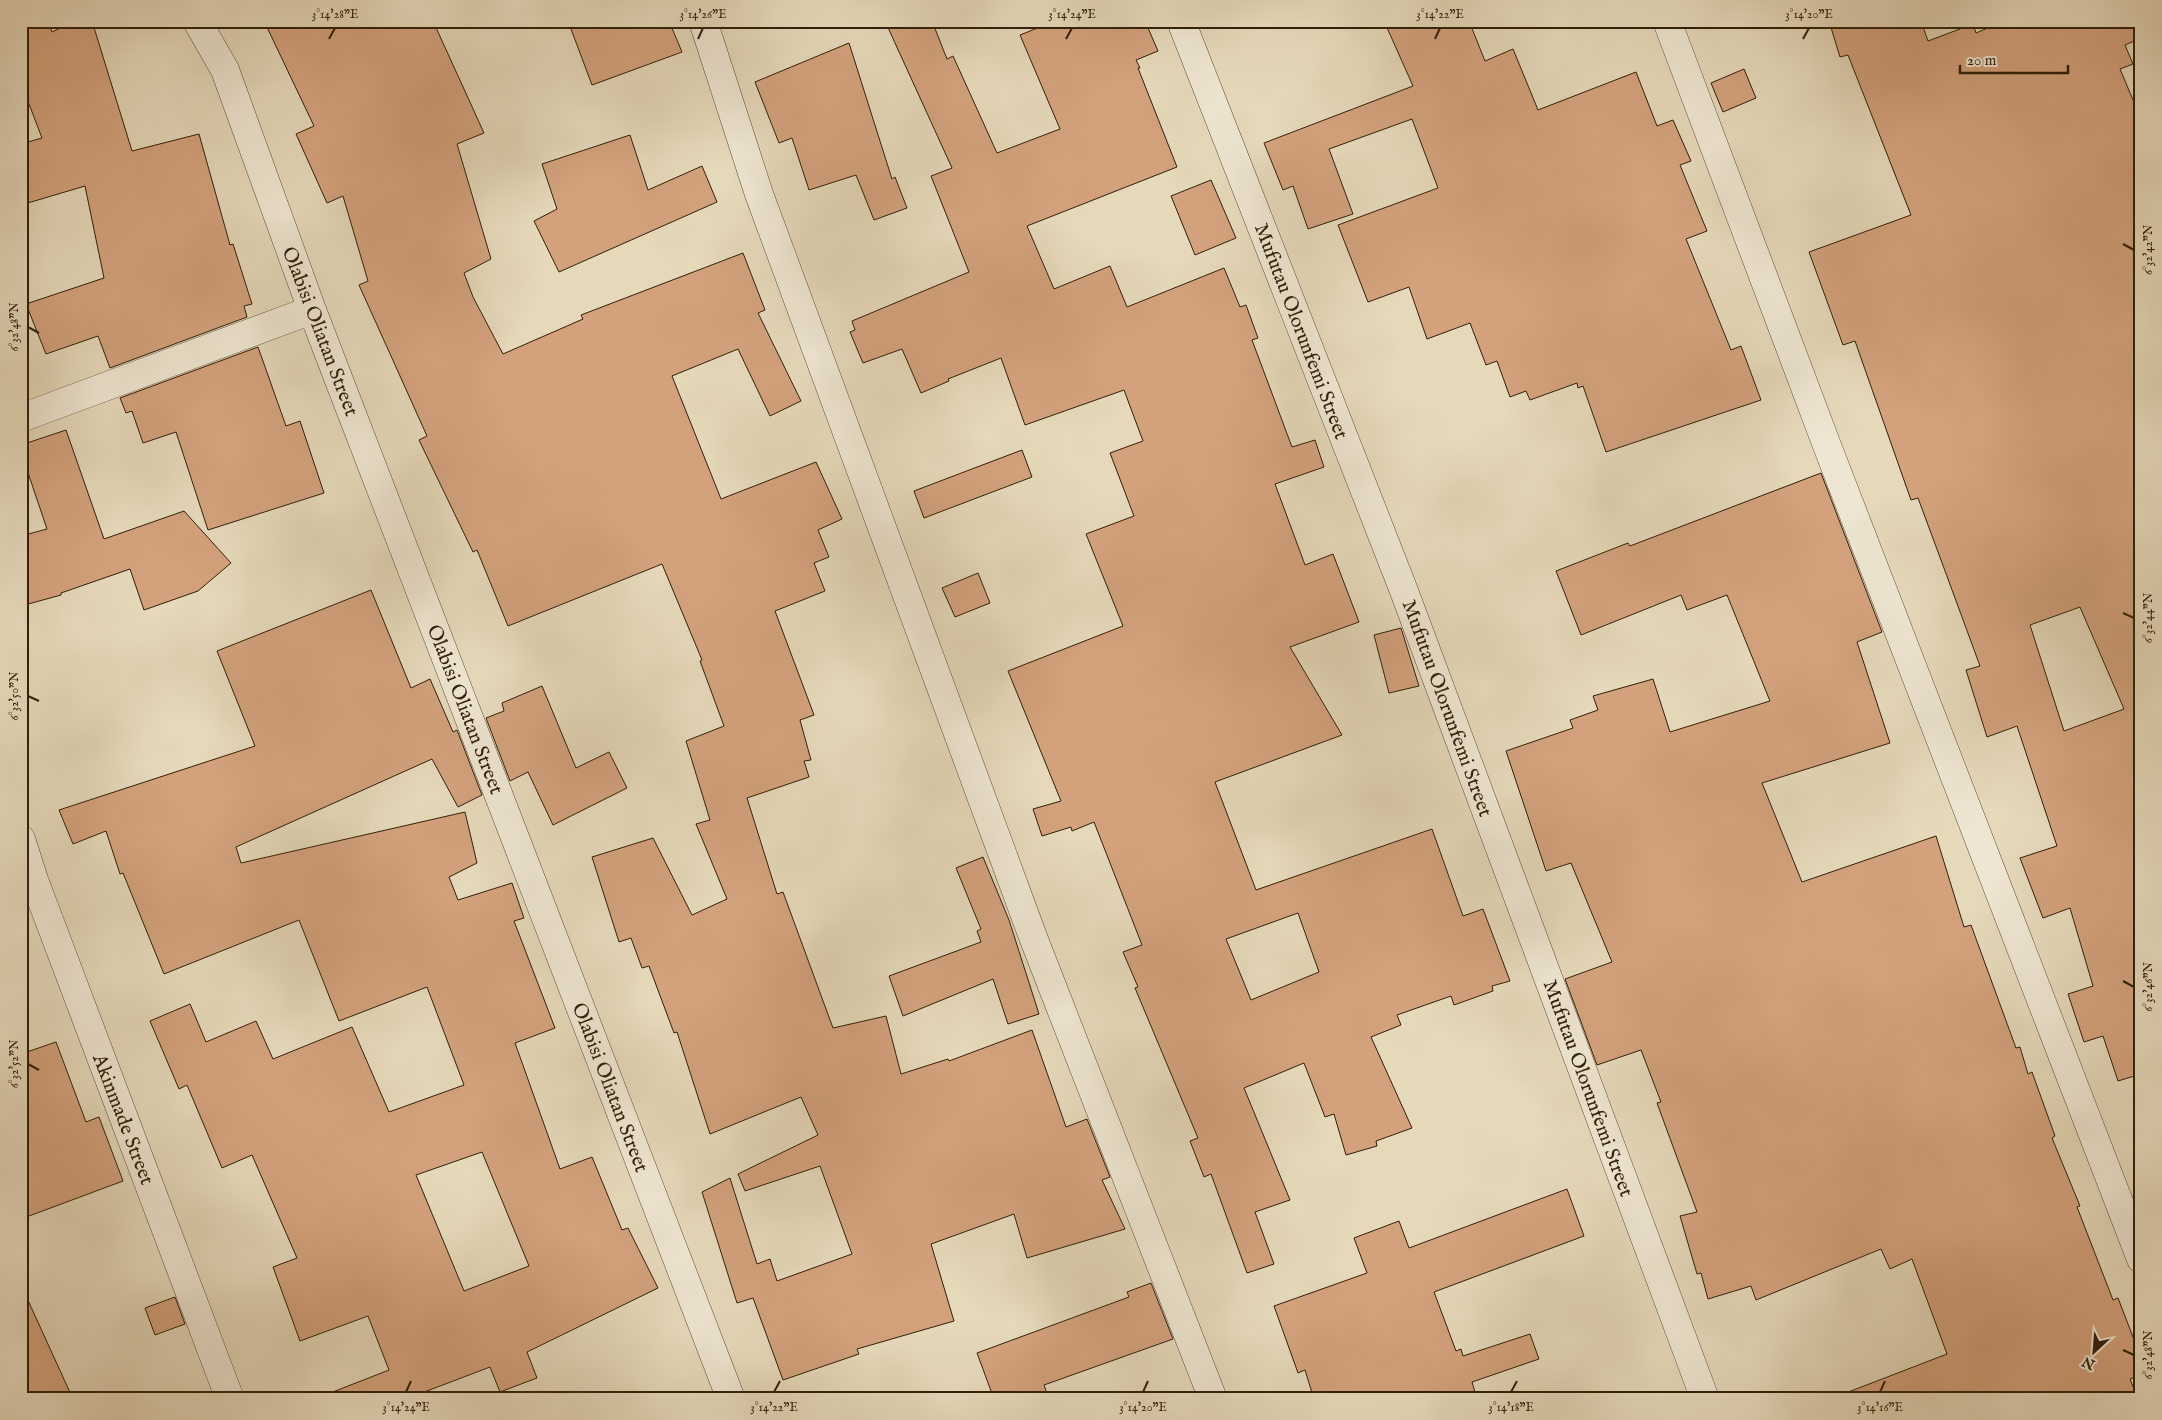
<svg xmlns="http://www.w3.org/2000/svg" width="2162" height="1420" font-family="'IM FELL English',serif">
  <style>
    .building { fill: #d3a27d; stroke: #301f09; fill-rule: evenodd }
    .lines { fill: none; stroke-linecap: round; stroke-linejoin: round }
    .street-casing { stroke: #5d4e35; stroke-width: 29 }
    .street { stroke: #eee6d2; stroke-width: 28 }
    .ticks { fill: none; stroke: #301f09; stroke-width: 2 }
    .labels { text-anchor: middle; stroke-width: 4; stroke-linejoin: round; paint-order: stroke }
    .street-label { font-size: 20px; fill: #301f09; stroke: #eee6d2 }
    .neatline { fill: none; stroke: #301f09; stroke-width: 2 }
    .ticks-label { font-size: 12px; text-anchor: middle; fill: #301f09 }
  </style>
  <rect width="100%" height="100%" fill="#e5d9ba"/>
  <filter id="stains"><feTurbulence type="fractalNoise" baseFrequency=".004" numOctaves="4"/><feColorMatrix values="0 0 0 0 .2 0 0 0 0 .09 0 0 0 0 .02 0 0 0 .5 -.17"/></filter>
  <radialGradient id="worn" r=".72"><stop offset=".6" stop-color="#630" stop-opacity="0"/><stop offset="1" stop-color="#630" stop-opacity=".3"/></radialGradient>
  <path class="building" d="M 21,21 L 48,21 L 52,32 L 75,21 L 92,21 L 132,151 L 199,134 L 230,245 L 233,244 L 252,304 L 244,306 L 247,317 L 110,368 L 98,336 L 46,354 L 26,304 L 104,278 L 85,186 L 21,205 L 21,144 L 42,138 L 21,83 Z
    M 264,21 L 433,21 L 484,133 L 457,144 L 491,259 L 464,273 L 473,297 L 503,354 L 583,319 L 581,315 L 743,253 L 765,310 L 758,313 L 801,401 L 770,416 L 738,349 L 672,376 L 721,499 L 816,462 L 842,519 L 818,530 L 829,557 L 814,563 L 825,591 L 775,611 L 814,715 L 800,720 L 811,760 L 804,761 L 809,777 L 747,798 L 777,894 L 783,892 L 833,1028 L 886,1016 L 901,1074 L 948,1059 L 949,1061 L 1032,1030 L 1066,1127 L 1087,1119 L 1110,1177 L 1102,1180 L 1125,1229 L 1027,1258 L 1014,1214 L 931,1244 L 954,1321 L 857,1349 L 859,1354 L 783,1380 L 753,1298 L 737,1303 L 702,1192 L 730,1178 L 757,1264 L 770,1259 L 777,1281 L 852,1254 L 820,1166 L 745,1191 L 738,1174 L 818,1135 L 801,1097 L 710,1134 L 677,1032 L 674,1033 L 649,966 L 642,968 L 631,938 L 619,942 L 592,857 L 653,838 L 692,915 L 727,899 L 696,824 L 710,820 L 686,741 L 724,726 L 700,661 L 702,660 L 662,564 L 508,626 L 477,550 L 473,552 L 419,440 L 427,436 L 359,285 L 368,281 L 343,196 L 327,203 L 296,134 L 314,126 Z
    M 568,21 L 669,21 L 682,52 L 592,85 Z
    M 885,21 L 932,21 L 947,59 L 953,56 L 997,153 L 1060,129 L 1020,35 L 1055,21 L 1145,21 L 1158,51 L 1136,60 L 1140,68 L 1138,68 L 1177,167 L 1027,226 L 1054,289 L 1110,266 L 1127,307 L 1224,268 L 1240,307 L 1246,305 L 1258,338 L 1252,340 L 1292,447 L 1315,440 L 1324,467 L 1275,484 L 1305,565 L 1333,554 L 1359,622 L 1290,647 L 1342,735 L 1215,782 L 1256,890 L 1432,829 L 1463,916 L 1483,909 L 1510,981 L 1492,986 L 1493,991 L 1454,1005 L 1451,996 L 1397,1015 L 1401,1025 L 1371,1037 L 1412,1128 L 1376,1141 L 1377,1146 L 1346,1155 L 1334,1114 L 1325,1117 L 1304,1063 L 1244,1088 L 1290,1200 L 1255,1212 L 1274,1264 L 1247,1273 L 1211,1174 L 1204,1177 L 1190,1141 L 1198,1138 L 1135,988 L 1138,987 L 1123,952 L 1142,945 L 1094,822 L 1072,831 L 1071,827 L 1042,836 L 1033,809 L 1061,801 L 1008,671 L 1123,626 L 1086,534 L 1134,516 L 1110,453 L 1143,441 L 1124,390 L 1025,425 L 1001,358 L 948,379 L 949,381 L 921,393 L 902,349 L 863,363 L 850,332 L 855,330 L 852,321 L 969,272 L 931,176 L 952,168 ZM 1298,913 L 1319,972 L 1251,1000 L 1226,939 Z
    M 1384,21 L 1469,21 L 1485,61 L 1513,49 L 1538,110 L 1636,72 L 1657,126 L 1673,120 L 1691,161 L 1680,165 L 1707,231 L 1686,239 L 1731,350 L 1741,346 L 1761,400 L 1606,452 L 1583,386 L 1578,388 L 1577,383 L 1530,400 L 1526,391 L 1510,397 L 1497,361 L 1486,365 L 1470,323 L 1427,339 L 1409,287 L 1368,302 L 1338,225 L 1438,188 L 1412,119 L 1329,149 L 1353,214 L 1308,229 L 1293,186 L 1283,190 L 1264,143 L 1413,86 Z
    M 1829,21 L 1921,21 L 1928,41 L 1973,24 L 1976,33 L 2004,21 L 2141,21 L 2141,38 L 2125,45 L 2133,64 L 2120,69 L 2141,119 L 2141,1074 L 2118,1081 L 2103,1036 L 2084,1042 L 2068,994 L 2093,986 L 2070,908 L 2043,918 L 2020,858 L 2057,846 L 2017,726 L 1987,737 L 1966,670 L 1980,666 L 1948,579 L 1918,498 L 1911,500 L 1855,341 L 1843,345 L 1809,252 L 1911,215 L 1848,55 L 1840,57 ZM 2080,607 L 2124,709 L 2064,731 L 2030,625 Z
    M 849,43 L 892,179 L 895,177 L 907,208 L 874,220 L 856,175 L 809,190 L 792,138 L 779,143 L 755,82 Z
    M 1744,69 L 1756,98 L 1723,112 L 1711,83 Z
    M 630,135 L 648,190 L 702,166 L 717,202 L 559,272 L 534,221 L 557,209 L 542,164 Z
    M 1211,180 L 1236,238 L 1195,255 L 1171,196 Z
    M 258,347 L 286,426 L 300,421 L 324,493 L 208,530 L 176,432 L 143,443 L 132,411 L 126,413 L 120,398 Z
    M 66,430 L 104,539 L 184,511 L 231,563 L 198,591 L 144,610 L 130,569 L 61,593 L 61,595 L 21,606 L 21,536 L 47,529 L 21,452 L 21,445 Z
    M 1022,450 L 1032,477 L 924,518 L 914,491 Z
    M 1821,473 L 1882,632 L 1857,642 L 1890,743 L 1762,783 L 1802,882 L 1936,836 L 1964,927 L 1971,925 L 2016,1048 L 2020,1047 L 2028,1074 L 2032,1072 L 2055,1136 L 2052,1138 L 2080,1206 L 2077,1207 L 2113,1300 L 2118,1298 L 2141,1358 L 2141,1375 L 2130,1379 L 2138,1399 L 1838,1399 L 1838,1396 L 1947,1354 L 1912,1259 L 1890,1269 L 1881,1249 L 1756,1300 L 1751,1286 L 1708,1299 L 1701,1273 L 1697,1274 L 1680,1216 L 1697,1212 L 1657,1103 L 1661,1102 L 1641,1050 L 1597,1065 L 1565,979 L 1612,962 L 1571,863 L 1546,871 L 1506,751 L 1573,728 L 1570,720 L 1598,710 L 1593,696 L 1653,679 L 1670,732 L 1770,701 L 1727,595 L 1687,610 L 1681,595 L 1581,635 L 1556,571 L 1628,543 L 1630,546 Z
    M 978,573 L 990,603 L 955,617 L 942,588 Z
    M 371,590 L 411,688 L 430,679 L 453,732 L 457,730 L 482,795 L 458,807 L 432,759 L 236,847 L 241,863 L 465,812 L 477,863 L 449,877 L 458,900 L 512,883 L 524,918 L 514,921 L 555,1028 L 515,1043 L 560,1169 L 592,1157 L 622,1230 L 628,1228 L 658,1288 L 527,1352 L 537,1378 L 500,1392 L 490,1367 L 406,1399 L 320,1399 L 320,1397 L 389,1370 L 368,1316 L 300,1341 L 273,1267 L 297,1258 L 252,1155 L 222,1168 L 187,1085 L 179,1089 L 150,1021 L 190,1004 L 206,1042 L 256,1021 L 273,1059 L 352,1027 L 389,1112 L 464,1085 L 427,987 L 339,1021 L 299,920 L 164,974 L 123,873 L 120,874 L 106,831 L 73,844 L 59,810 L 255,746 L 217,651 ZM 482,1152 L 529,1266 L 464,1291 L 416,1175 Z
    M 1401,628 L 1419,686 L 1389,693 L 1374,635 Z
    M 542,686 L 576,768 L 609,752 L 627,788 L 553,825 L 528,772 L 510,781 L 486,718 L 504,711 L 502,703 Z
    M 983,857 L 1009,920 L 1039,1014 L 1008,1024 L 993,979 L 903,1016 L 889,976 L 981,942 L 977,931 L 981,929 L 956,868 Z
    M 56,1042 L 86,1122 L 99,1117 L 123,1181 L 21,1219 L 21,1054 Z
    M 1567,1189 L 1584,1236 L 1434,1292 L 1456,1351 L 1461,1349 L 1463,1356 L 1530,1334 L 1539,1359 L 1472,1382 L 1477,1399 L 1314,1399 L 1305,1370 L 1298,1373 L 1274,1306 L 1367,1273 L 1354,1238 L 1399,1221 L 1409,1248 Z
    M 1151,1283 L 1173,1339 L 1044,1385 L 1049,1399 L 994,1399 L 977,1353 L 1129,1297 L 1127,1292 Z
    M 21,1285 L 73,1399 L 21,1399 Z
    M 175,1297 L 185,1324 L 155,1335 L 145,1308 Z"/>
  <g class="lines">
    <defs>
      <path id="street" d="M 197,21 L 225,70 L 312,310 L 731,1399
        M 703,21 L 759,194 L 1033,937 L 1213,1399
        M 1181,21 L 1404,591 L 1705,1399
        M 1667,21 L 1826,443 L 2141,1259
        M 21,418 L 312,310
        M 21,839 L 34,880 L 230,1399"/>
    </defs>
    <use href="#street" class="street-casing"/>
    <use href="#street" class="street"/>
  </g>
  <path class="ticks" d="M 329,39 L 335,28M 698,39 L 703,28M 1066,39 L 1072,28M 1435,39 L 1440,28M 1803,39 L 1809,28M 2123,244 L 2134,250M 28,327 L 39,333M 2123,613 L 2134,618M 28,696 L 39,701M 2123,981 L 2134,987M 28,1064 L 39,1070M 2123,1350 L 2134,1355M 406,1392 L 411,1381M 774,1392 L 780,1381M 1143,1392 L 1148,1381M 1511,1392 L 1517,1381M 1880,1392 L 1885,1381"/>
  <g class="labels">
    <g class="street-label">
      <text transform="translate(321 331) rotate(69)" y="7">Olabisi Oliatan Street</text>
      <text transform="translate(1302 331) rotate(69)" y="7">Mufutau Olorunfemi Street</text>
      <text transform="translate(1448 708) rotate(70)" y="7">Mufutau Olorunfemi Street</text>
      <text transform="translate(466 709) rotate(69)" y="7">Olabisi Oliatan Street</text>
      <text transform="translate(611 1087) rotate(69)" y="7">Olabisi Oliatan Street</text>
      <text transform="translate(1589 1088) rotate(70)" y="7">Mufutau Olorunfemi Street</text>
      <text transform="translate(124 1119) rotate(69)" y="7">Akinmade Street</text>
    </g>
  </g>
  <rect width="2162" height="1420" fill="none" stroke="#e5d9ba" stroke-width="55"/>
  <g transform="translate(2094 1352) rotate(206)" stroke="#eee6d2" stroke-width="4" paint-order="stroke">
  <path d="M0-4L9 19L0 12L-9 19Z" fill="#301f09"/>
  <text y="-8" font-size="14" font-weight="bold" text-anchor="middle" fill="#301f09">N</text>
  </g>
  <path d="M1960 65v8h108v-8" fill="none" stroke="#301f09" stroke-width="2.5"/>
  <text x="1967" y="65" font-size="15" fill="#301f09" stroke="#eee6d2" stroke-width="4" paint-order="stroke">20 m</text>
  <rect x="28" y="28" width="2106" height="1364" class="neatline"/>
  <g class="ticks-label">
    <text x="335" y="18">3°14'28"E</text>
    <text x="703" y="18">3°14'26"E</text>
    <text x="1072" y="18">3°14'24"E</text>
    <text x="1440" y="18">3°14'22"E</text>
    <text x="1809" y="18">3°14'20"E</text>
    <text transform="translate(2148 250) rotate(-90)" y="4">6°32'42"N</text>
    <text transform="translate(14 327) rotate(-90)" y="4">6°32'48"N</text>
    <text transform="translate(2148 618) rotate(-90)" y="4">6°32'44"N</text>
    <text transform="translate(14 696) rotate(-90)" y="4">6°32'50"N</text>
    <text transform="translate(2148 987) rotate(-90)" y="4">6°32'46"N</text>
    <text transform="translate(14 1064) rotate(-90)" y="4">6°32'52"N</text>
    <text transform="translate(2148 1355) rotate(-90)" y="4">6°32'48"N</text>
    <text x="406" y="1411">3°14'24"E</text>
    <text x="774" y="1411">3°14'22"E</text>
    <text x="1143" y="1411">3°14'20"E</text>
    <text x="1511" y="1411">3°14'18"E</text>
    <text x="1880" y="1411">3°14'16"E</text>
  </g>
  <rect width="100%" height="100%" filter="url(#stains)"/>
  <rect width="100%" height="100%" fill="url(#worn)"/>
</svg>
